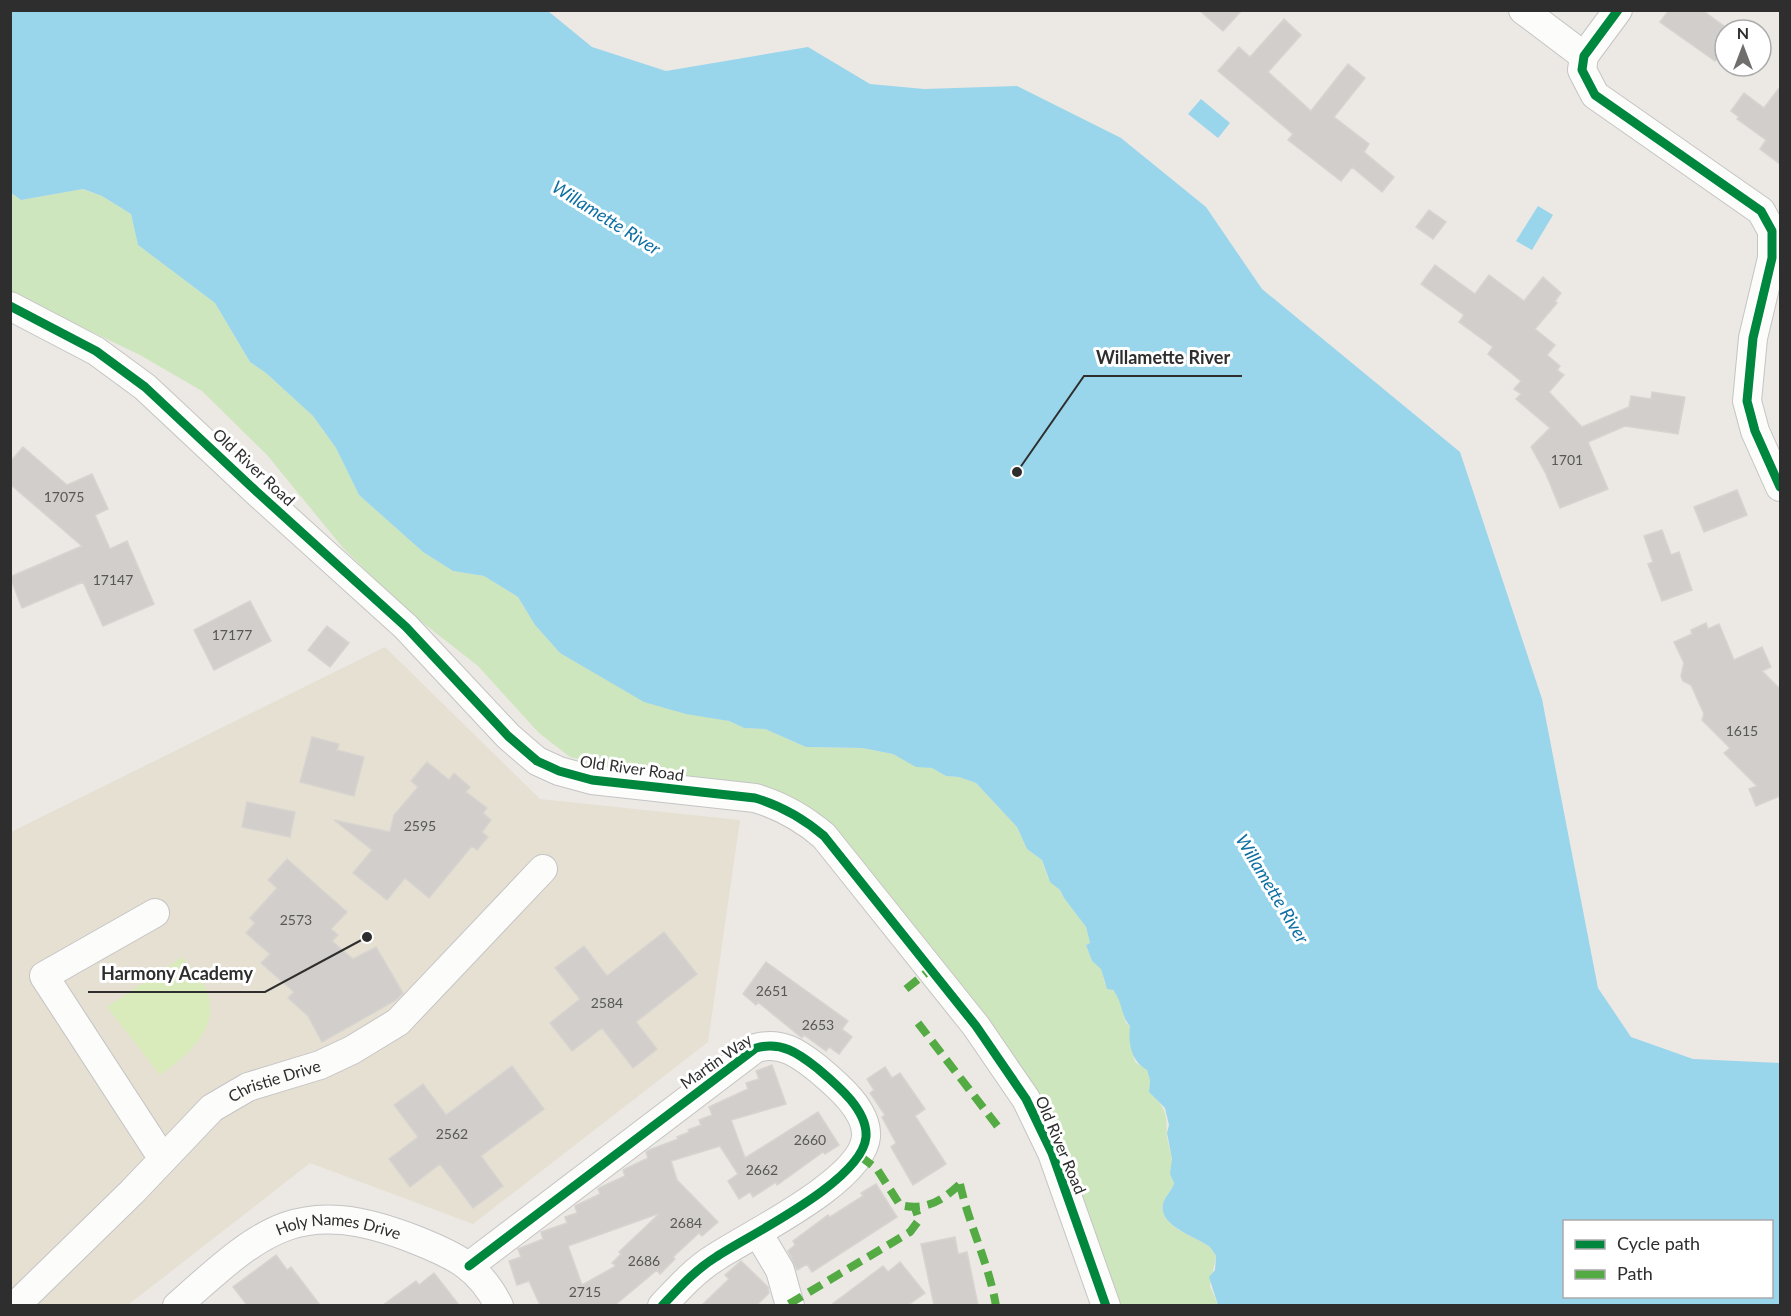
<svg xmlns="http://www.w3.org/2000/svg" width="1791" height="1316" font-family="Lato,sans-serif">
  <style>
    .education { fill: #e6e0d3 }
    .green { fill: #cee6be }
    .pitch { fill: #d9eabb }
    .water { fill: #99d6ec; fill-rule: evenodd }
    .building { fill: #d1cecb; stroke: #d7d4d0; stroke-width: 1.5; fill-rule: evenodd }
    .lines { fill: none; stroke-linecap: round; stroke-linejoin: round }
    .minor-casing { stroke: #c5c4c5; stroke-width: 30 }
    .minor { stroke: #fcfcfb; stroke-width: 28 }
    .quiet { stroke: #54ab44; stroke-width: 8; stroke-dasharray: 15 8; stroke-linecap: butt }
    .cycleway-casing { stroke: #fff; stroke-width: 13 }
    .cycleway { stroke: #00873e; stroke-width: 9 }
    .labels { text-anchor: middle; stroke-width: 6; stroke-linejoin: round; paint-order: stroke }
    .number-label { font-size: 14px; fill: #585857 }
    .street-label { font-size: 16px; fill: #2e2e2e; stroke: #fff }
    .water-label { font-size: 18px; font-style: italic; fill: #0d6fa3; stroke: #fff }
    .leader { fill: none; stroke: #2e2e2e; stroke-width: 2 }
    .callout-dot { fill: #2e2e2e; stroke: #fff; stroke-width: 2 }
    .callout-label { font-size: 18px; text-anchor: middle; font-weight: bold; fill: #2e2e2e; stroke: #fff; stroke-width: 6; stroke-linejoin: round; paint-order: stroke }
  </style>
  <rect width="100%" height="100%" fill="#ece8e4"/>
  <path class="education" d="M 385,647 L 540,799 L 740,820 L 708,1042 L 473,1224 L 310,1163 L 128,1305 L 11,1306 L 11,832 Z"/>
  <path class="green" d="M 82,189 L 102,196 L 131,214 L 138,245 L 215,303 L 250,362 L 266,373 L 313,416 L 336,448 L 359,495 L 423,552 L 453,571 L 484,576 L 518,597 L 535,625 L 560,653 L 619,686 L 667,708 L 729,721 L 744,728 L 765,729 L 806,747 L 862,748 L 893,754 L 916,766 L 932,768 L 946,776 L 959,777 L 976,783 L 1017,827 L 1027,849 L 1042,860 L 1048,878 L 1060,890 L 1064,898 L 1086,927 L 1090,943 L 1086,945 L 1092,961 L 1101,968 L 1105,984 L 1119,996 L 1126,1023 L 1130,1026 L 1134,1059 L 1136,1063 L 1147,1069 L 1150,1080 L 1149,1092 C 1168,1110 1166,1113 1167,1137 C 1168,1144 1171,1152 1172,1160 C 1172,1169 1170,1174 1174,1183 C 1172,1191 1164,1197 1163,1204 C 1158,1226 1194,1236 1207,1245 C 1211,1247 1214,1253 1216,1256 L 1210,1286 L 1218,1305 L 1115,1305 L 1077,1200 L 828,825 L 570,757 L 539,733 L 478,666 L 404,608 L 344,549 L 267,455 L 202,391 L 140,355 L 11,293 L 10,193 L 21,200 Z"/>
  <path class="pitch" d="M 182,957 C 189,966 200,976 205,987 C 224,1026 188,1055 160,1075 L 107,1007 Z"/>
  <path class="water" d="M 10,11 L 548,11 L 592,47 L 666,71 L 808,47 L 870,84 L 924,89 L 1017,86 L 1121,138 L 1206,207 L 1262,289 L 1460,452 L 1542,699 L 1598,988 L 1631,1037 L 1693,1059 L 1780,1063 L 1780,1305 L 1218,1305 L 1209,1277 L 1215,1270 L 1216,1256 C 1214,1253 1211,1247 1207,1245 C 1194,1236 1158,1225 1163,1204 C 1164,1197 1172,1191 1174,1183 L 1170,1174 L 1172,1159 L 1167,1133 L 1169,1125 L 1165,1108 L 1149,1092 L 1150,1080 L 1147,1070 C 1131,1061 1128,1044 1130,1026 C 1121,1017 1123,1002 1113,990 L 1107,989 L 1101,969 L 1092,961 L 1086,945 L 1090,943 L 1086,927 L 1064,898 L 1060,890 L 1050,882 L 1042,860 L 1027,849 L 1017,827 L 976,783 L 959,777 L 946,776 L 932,768 L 916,767 L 893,754 L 862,748 L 806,747 L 765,729 L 744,728 L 729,721 L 686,714 L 644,702 L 560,653 L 535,625 L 518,597 L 484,576 L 453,571 L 423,552 L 359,495 L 336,448 L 313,416 L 266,373 L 250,362 L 215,303 L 138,245 L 131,214 L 102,196 L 83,189 L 21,200 L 11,193 ZM 1564,1222 L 1772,1222 L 1772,1296 L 1564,1296 Z
    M 1201,99 L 1230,123 L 1218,138 L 1188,114 Z
    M 1538,206 L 1553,215 L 1532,250 L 1516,241 Z"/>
  <path class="building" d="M 1199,10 L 1242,10 L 1223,31 Z
    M 1669,10 L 1702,10 L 1725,27 L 1725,47 L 1715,61 L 1660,22 Z
    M 1284,19 L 1301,35 L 1268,72 L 1311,111 L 1348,64 L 1365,78 L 1334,117 L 1369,144 L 1364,152 L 1394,177 L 1382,192 L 1352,167 L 1341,181 L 1288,140 L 1293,134 L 1218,71 L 1239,47 L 1250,57 Z
    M 1780,87 L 1780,164 L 1760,149 L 1766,140 L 1737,119 L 1739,117 L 1731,111 L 1744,93 L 1764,108 Z
    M 1429,210 L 1446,222 L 1433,239 L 1416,227 Z
    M 1435,265 L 1475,294 L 1489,275 L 1524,301 L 1543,277 L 1561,293 L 1555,301 L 1557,303 L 1535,329 L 1555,345 L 1547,355 L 1560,366 L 1557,370 L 1564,375 L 1549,392 L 1582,427 L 1629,407 L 1631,396 L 1651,399 L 1652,392 L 1685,397 L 1678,434 L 1625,426 L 1588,442 L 1608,489 L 1560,508 L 1546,474 L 1531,447 L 1550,428 L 1516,399 L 1521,394 L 1514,389 L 1521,381 L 1488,354 L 1493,347 L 1459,322 L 1464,315 L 1421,284 Z
    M 23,447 L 67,485 L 92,474 L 108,509 L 95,515 L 110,549 L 127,541 L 154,604 L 103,626 L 83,582 L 22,608 L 10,577 L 82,546 L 10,484 L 10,462 Z
    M 1737,490 L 1747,515 L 1704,532 L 1694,507 Z
    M 1662,530 L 1671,555 L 1679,552 L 1692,590 L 1662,601 L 1648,564 L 1653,562 L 1644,536 Z
    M 250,601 L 271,641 L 214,670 L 194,630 Z
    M 1706,623 L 1708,629 L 1719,624 L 1734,660 L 1762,647 L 1771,667 L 1762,671 L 1780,689 L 1780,796 L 1756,806 L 1749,789 L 1757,786 L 1724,753 L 1730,748 L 1702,720 L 1704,714 L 1691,685 L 1683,681 L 1681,676 L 1684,663 L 1674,642 L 1692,634 L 1691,630 Z
    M 327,626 L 349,643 L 330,667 L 308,650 Z
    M 312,737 L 339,744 L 337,750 L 364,757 L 354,796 L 300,782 Z
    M 427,762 L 449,780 L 454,773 L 470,787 L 466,792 L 487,808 L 483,813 L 491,820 L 482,832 L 488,837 L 477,850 L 472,846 L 429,898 L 405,878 L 387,900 L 353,873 L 372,850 L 334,820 L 390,832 L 394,815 L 418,787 L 411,781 Z
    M 247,802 L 295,812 L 290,837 L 242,827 Z
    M 287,859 L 347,912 L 331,929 L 338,935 L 332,941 L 353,959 L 376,947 L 403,993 L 396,1000 L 322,1042 L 308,1016 L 288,998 L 294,992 L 261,963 L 270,954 L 246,933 L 255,923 L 250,918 L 277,888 L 268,880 Z
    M 664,932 L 697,974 L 636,1022 L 657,1049 L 633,1068 L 602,1028 L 572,1051 L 550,1023 L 580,999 L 555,968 L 584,946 L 607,976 Z
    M 766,962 L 848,1021 L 842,1029 L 852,1037 L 839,1054 L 829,1047 L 826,1051 L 804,1035 L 802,1038 L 758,1002 L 756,1005 L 743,994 Z
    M 772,1065 L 786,1104 L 731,1120 L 745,1158 L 818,1112 L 839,1145 L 825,1154 L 823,1152 L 777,1185 L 776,1182 L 753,1197 L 750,1192 L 739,1199 L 728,1181 L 738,1174 L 720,1146 L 671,1161 L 677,1180 L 718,1222 L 702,1236 L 699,1233 L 673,1257 L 675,1259 L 660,1274 L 657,1270 L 615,1305 L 540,1305 L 529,1281 L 517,1285 L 509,1261 L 521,1257 L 518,1249 L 543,1239 L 541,1232 L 567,1223 L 565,1217 L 577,1213 L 575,1206 L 600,1194 L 598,1189 L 601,1187 L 625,1176 L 623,1170 L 648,1158 L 646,1152 L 649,1150 L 678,1139 L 677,1137 L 689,1132 L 688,1130 L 701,1125 L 699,1120 L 712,1115 L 709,1107 L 748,1089 L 746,1083 L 759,1079 L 756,1071 ZM 660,1213 L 619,1252 L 621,1254 L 612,1263 L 616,1266 L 582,1285 L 568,1246 Z
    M 512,1066 L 544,1109 L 481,1156 L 503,1186 L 473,1208 L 440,1164 L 410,1187 L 389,1159 L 418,1137 L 394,1105 L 423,1084 L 446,1115 Z
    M 885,1067 L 892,1078 L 900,1073 L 925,1109 L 915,1116 L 946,1164 L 913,1185 L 891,1147 L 896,1143 L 882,1117 L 885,1115 L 870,1093 L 874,1090 L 867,1079 Z
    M 876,1184 L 897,1217 L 812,1272 L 807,1264 L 797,1270 L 788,1251 L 795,1245 L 793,1241 L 828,1215 L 830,1217 L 863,1196 L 861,1193 Z
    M 955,1237 L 958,1254 L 967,1252 L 978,1305 L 934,1305 L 921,1244 Z
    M 276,1255 L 287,1270 L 291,1267 L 320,1305 L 247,1305 L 233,1287 Z
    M 741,1261 L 768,1287 L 769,1293 L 757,1305 L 702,1305 L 729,1279 L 725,1275 Z
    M 900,1262 L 925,1293 L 908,1305 L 831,1305 L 883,1266 L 888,1272 Z
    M 434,1273 L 459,1305 L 383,1305 L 416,1281 L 419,1285 Z"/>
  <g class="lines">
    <defs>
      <g id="minor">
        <path d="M 1523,10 L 1584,56"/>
        <path d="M 1618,10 L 1584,56 L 1582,70 L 1595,95 L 1761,211 L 1772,231 L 1772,258 L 1753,338 L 1747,401 L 1755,431 L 1780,487"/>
        <path d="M 10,306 L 96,351 L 145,387 L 257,492 L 406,627 L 508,736 L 537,761 L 559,771 L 592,780 L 755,798 C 782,806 803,818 824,836 L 976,1026 L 1026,1099 L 1052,1153 L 1106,1306"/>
        <path d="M 155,913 L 44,976 L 163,1159"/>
        <path d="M 758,1233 L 780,1270 L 790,1306"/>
        <path d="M 469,1266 L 756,1048 C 781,1041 798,1053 817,1068 C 836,1084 868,1110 866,1137 C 862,1181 751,1234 716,1257 C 695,1270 679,1288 662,1306"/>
        <path id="s1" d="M 15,1306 L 132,1192 L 212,1108 L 248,1087 L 320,1065 L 352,1050 L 398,1022 L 543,869"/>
        <path id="s2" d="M 177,1306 C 263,1229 299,1194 416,1240 C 454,1255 480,1267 499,1306"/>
      </g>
    </defs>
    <use href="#minor" class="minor-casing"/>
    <use href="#minor" class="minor"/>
    <path class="quiet" d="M 906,989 L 931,969
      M 918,1023 L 1002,1132
      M 860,1156 L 877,1169 L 900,1205 C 926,1211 942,1201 960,1184
      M 960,1184 C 969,1225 989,1264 996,1306
      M 789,1304 L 910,1232 L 919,1220 L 915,1208"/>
    <defs>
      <path id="cycleway" d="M 1618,10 L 1584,56 L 1582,70 L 1595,95 L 1761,211 L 1772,231 L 1772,258 L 1753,338 L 1747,401 L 1755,431 L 1780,487
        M 10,306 L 96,351 L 145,387 L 257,492 L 406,627 L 508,736 L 537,761 L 559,771 L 592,780 L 755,798 C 782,806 803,818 824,836 L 976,1026 L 1026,1099 L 1052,1153 L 1106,1306
        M 469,1266 L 756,1048 C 781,1041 798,1053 817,1068 C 836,1084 868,1110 866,1137 C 862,1181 751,1234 716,1257 C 695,1270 679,1288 662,1306"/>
    </defs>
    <use href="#cycleway" class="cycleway-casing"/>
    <use href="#cycleway" class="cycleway"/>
  </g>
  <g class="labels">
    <g class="number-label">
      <text x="1567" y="465">1701</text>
      <text x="64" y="502">17075</text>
      <text x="113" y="585">17147</text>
      <text x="232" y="640">17177</text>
      <text x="1742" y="736">1615</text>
      <text x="420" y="831">2595</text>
      <text x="296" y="925">2573</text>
      <text x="772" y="996">2651</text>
      <text x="607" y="1008">2584</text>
      <text x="818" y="1030">2653</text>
      <text x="452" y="1139">2562</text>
      <text x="810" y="1145">2660</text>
      <text x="762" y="1175">2662</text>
      <text x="686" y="1228">2684</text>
      <text x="644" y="1266">2686</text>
      <text x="585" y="1297">2715</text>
    </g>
    <g class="street-label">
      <text transform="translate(254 467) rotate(43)" y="6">Old River Road</text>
      <text transform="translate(632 768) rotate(8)" y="6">Old River Road</text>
      <text transform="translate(716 1061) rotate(-35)" y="6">Martin Way</text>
      <text dy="6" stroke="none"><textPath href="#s1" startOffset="348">Christie Drive</textPath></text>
      <text transform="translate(1061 1145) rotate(67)" y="6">Old River Road</text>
      <text dy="6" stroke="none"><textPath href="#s2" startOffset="189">Holy Names Drive</textPath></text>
    </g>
    <g class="water-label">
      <text transform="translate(606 218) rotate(32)" y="6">Willamette River</text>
      <text transform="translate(1272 889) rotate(59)" y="6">Willamette River</text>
    </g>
  </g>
  <path class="leader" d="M1017 472L1084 376H1242M367 937L265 992H88"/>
  <g class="callout-dot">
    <circle cx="1017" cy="472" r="6"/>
    <circle cx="367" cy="937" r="6"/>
  </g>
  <g class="callout-label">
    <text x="1163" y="364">Willamette River</text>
    <text x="177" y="980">Harmony Academy</text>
  </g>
  <rect width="1791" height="1316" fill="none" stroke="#2e2e2e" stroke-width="24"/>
  <rect x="1563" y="1220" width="210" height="78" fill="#ffffff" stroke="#ababab" stroke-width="1.5"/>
  <rect x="1575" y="1240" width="30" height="9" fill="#00873e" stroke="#ababab" stroke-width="1.5"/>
  <text x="1617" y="1250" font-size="18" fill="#2e2e2e">Cycle path</text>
  <rect x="1575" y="1270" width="30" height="9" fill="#54ab44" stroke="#ababab" stroke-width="1.5"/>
  <text x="1617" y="1280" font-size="18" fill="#2e2e2e">Path</text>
  <g transform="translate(1743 48)"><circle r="28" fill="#ffffff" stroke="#ababab" stroke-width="1.5"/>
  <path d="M0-4.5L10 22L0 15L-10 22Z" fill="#706f6e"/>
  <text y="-9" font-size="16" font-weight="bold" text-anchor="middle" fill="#2e2e2e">N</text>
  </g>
</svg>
